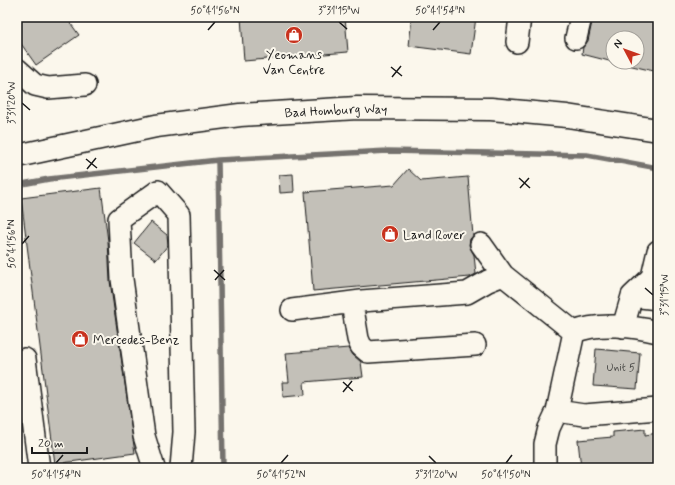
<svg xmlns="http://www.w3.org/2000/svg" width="675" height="485" font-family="Mynerve,sans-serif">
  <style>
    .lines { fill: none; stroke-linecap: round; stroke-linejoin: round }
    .stream { stroke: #74726e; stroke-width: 5.5 }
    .building { fill: #c3c0b8; stroke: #1c1c1c }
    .minor-casing { stroke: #1c1c1c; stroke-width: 24 }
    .major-casing { stroke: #1c1c1c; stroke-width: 25 }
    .minor { stroke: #fbf7ec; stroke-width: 21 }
    .major { stroke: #fbf7ec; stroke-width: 22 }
    .ticks { fill: none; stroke: #1c1c1c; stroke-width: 1.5 }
    .labels { text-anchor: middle; stroke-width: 4; stroke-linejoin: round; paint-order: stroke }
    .number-label { font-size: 11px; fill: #464543 }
    .poi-label { font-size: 13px; fill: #1c1c1c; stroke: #fbf7ec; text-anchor: start }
    .street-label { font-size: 13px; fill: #1c1c1c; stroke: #fbf7ec }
    .neatline { fill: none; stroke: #1c1c1c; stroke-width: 1.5 }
    .ticks-label { font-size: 10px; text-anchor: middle; fill: #1c1c1c }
  </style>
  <rect width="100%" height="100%" fill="#fbf7ec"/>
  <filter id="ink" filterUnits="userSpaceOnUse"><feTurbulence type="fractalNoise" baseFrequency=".025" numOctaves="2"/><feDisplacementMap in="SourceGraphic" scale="8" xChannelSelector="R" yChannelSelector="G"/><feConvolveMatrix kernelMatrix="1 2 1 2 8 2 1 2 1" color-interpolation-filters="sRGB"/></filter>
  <g filter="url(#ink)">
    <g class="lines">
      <path class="stream" d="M 17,185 L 49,179 L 218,160
        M 223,468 L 218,160 L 388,151 L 587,155 L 658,168"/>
    </g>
    <path class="building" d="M 17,17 L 66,17 L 79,35 L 36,65 L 17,38 Z
      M 241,17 L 345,17 L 348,52 L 244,61 Z
      M 412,17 L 476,17 L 471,54 L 409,46 Z
      M 593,17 L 658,17 L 658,72 L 615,62 L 637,62 L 637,38 L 613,38 L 613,62 L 582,54 L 583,47 L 588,41 Z
      M 408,169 L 421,181 L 468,177 L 473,236 L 470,239 L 469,245 L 474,255 L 476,274 L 470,277 L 313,291 L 305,192 L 394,185 Z
      M 293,174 L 294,192 L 280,193 L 279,175 Z
      M 101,188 L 108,241 L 110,281 L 135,453 L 55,464 L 21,198 Z
      M 151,222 L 167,235 L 168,245 L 156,260 L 134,243 Z
      M 349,348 L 353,355 L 361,362 L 363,377 L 304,382 L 305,395 L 283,397 L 282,382 L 289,382 L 286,353 Z
      M 596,349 L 640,353 L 637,389 L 593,386 Z
      M 645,429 L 645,435 L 658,433 L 658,468 L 581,468 L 578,440 L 613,437 L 613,432 Z"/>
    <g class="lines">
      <defs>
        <path id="minor" d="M 576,38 L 581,17
          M 517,42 L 520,17
          M 17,69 L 35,85 L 48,88 L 85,85
          M 481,244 L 503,275 L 574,332
          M 632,296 L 658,299
          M 352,303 L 358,339 L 361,346 L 368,352 L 475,345
          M 292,310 L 361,301 L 467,293 L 488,281 L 503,275
          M 623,327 L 632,296 L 652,277 L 658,251
          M 25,359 L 39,468
          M 557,411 L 584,415 L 658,409
          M 154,468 L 144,436 L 122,279 L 119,219 L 158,191 L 179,215 L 184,432 L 181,468
          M 545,468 L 545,444 L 549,428 L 557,411 L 574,332 C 598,322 633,326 658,332"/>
        <g id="major">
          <path id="s1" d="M 17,156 L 156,126 L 240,115 L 357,108 L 491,109 L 567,116 L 658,130"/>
        </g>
      </defs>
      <use href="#minor" class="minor-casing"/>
      <use href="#major" class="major-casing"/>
      <use href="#minor" class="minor"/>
      <use href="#major" class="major"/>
    </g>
  </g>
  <path class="ticks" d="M 339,22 L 347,29M 208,30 L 215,22M 433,30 L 440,22M 391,67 L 402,76M 392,77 L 401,66M 22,103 L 30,110M 86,159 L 97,168M 87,169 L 96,158M 519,178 L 530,188M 520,188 L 529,178M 22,244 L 29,236M 214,270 L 225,280M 215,280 L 224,270M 645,288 L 653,295M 343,382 L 353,391M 343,392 L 352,381M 429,456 L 436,463M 56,463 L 63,455M 281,463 L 288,455M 506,463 L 512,455"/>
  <defs>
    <symbol id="shop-disc" viewBox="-11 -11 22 22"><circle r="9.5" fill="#c8321e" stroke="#fbf7ec"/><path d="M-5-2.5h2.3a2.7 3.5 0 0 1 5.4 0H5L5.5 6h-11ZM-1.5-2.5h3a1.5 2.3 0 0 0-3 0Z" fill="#fff"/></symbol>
  </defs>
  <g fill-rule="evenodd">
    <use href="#shop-disc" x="284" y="25" width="20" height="20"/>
    <use href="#shop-disc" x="380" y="224" width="20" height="20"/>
    <use href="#shop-disc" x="70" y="329" width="20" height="20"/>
  </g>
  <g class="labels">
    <g class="number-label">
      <text x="621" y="371">Unit 5</text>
    </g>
    <g class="poi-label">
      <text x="294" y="59" text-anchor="middle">Yeomans<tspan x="294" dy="15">Van Centre</tspan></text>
      <text x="403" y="239">Land Rover</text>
      <text x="93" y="344">Mercedes-Benz</text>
    </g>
    <g class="street-label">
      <text dy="5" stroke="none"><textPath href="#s1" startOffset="323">Bad Homburg Way</textPath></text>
    </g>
  </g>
  <rect width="675" height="485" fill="none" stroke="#fbf7ec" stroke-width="44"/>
  <g transform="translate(625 50) rotate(311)"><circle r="19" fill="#fbf7ec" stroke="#a29f99"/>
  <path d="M0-3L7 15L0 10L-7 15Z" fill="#c8321e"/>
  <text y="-6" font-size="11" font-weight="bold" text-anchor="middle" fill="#1c1c1c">N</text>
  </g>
  <path d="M32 447v6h55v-6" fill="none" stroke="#1c1c1c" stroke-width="2"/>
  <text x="38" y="447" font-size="12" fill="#1c1c1c" stroke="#fbf7ec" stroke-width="3" paint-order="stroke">20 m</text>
  <rect x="22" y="22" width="631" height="441" class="neatline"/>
  <g class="ticks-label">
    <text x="215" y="14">50°41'56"N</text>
    <text x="339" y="14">3°31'15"W</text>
    <text x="440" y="14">50°41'54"N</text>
    <text transform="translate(11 103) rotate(-90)" y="4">3°31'20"W</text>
    <text transform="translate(11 244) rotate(-90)" y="4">50°41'56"N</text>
    <text transform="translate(664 295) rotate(-90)" y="4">3°31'15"W</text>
    <text x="56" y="478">50°41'54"N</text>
    <text x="281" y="478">50°41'52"N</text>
    <text x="436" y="478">3°31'20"W</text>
    <text x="506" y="478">50°41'50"N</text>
  </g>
</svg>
